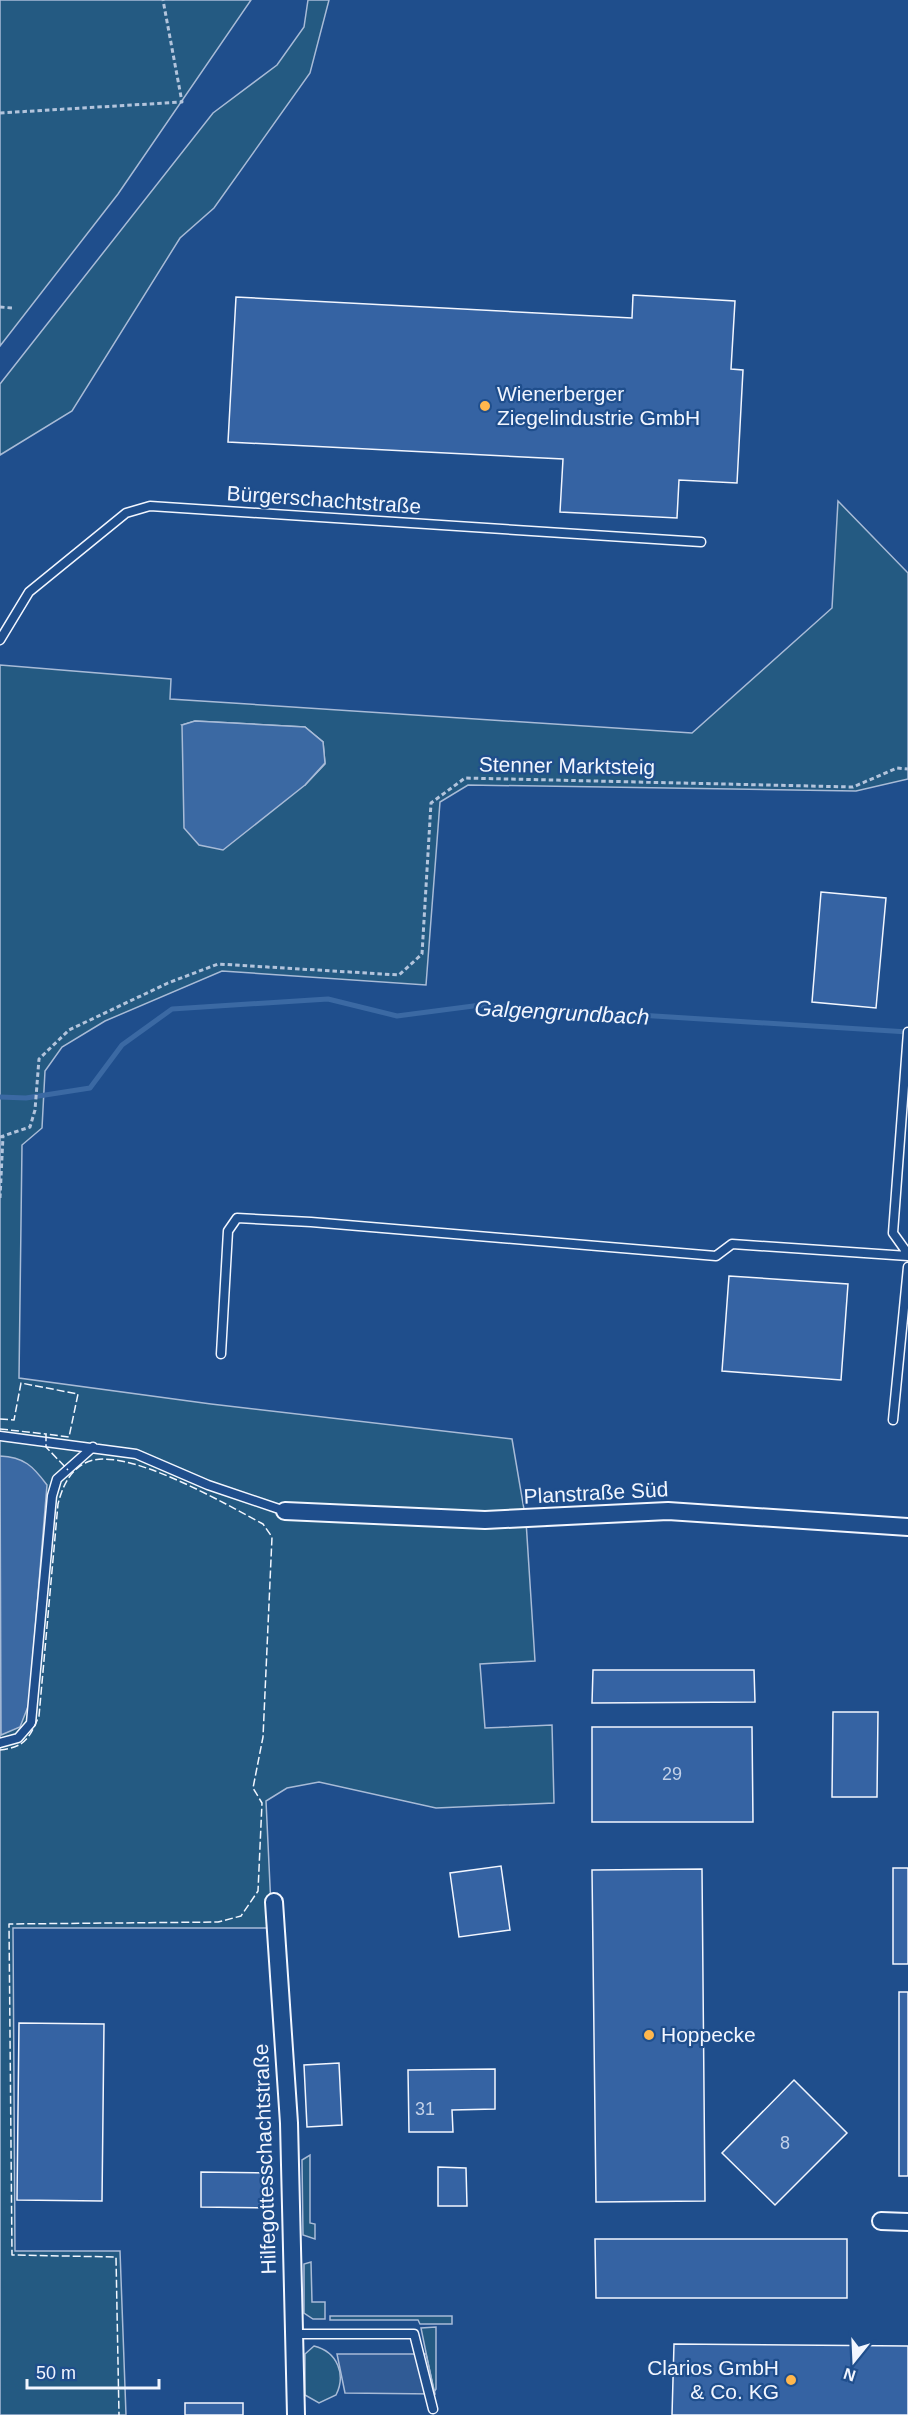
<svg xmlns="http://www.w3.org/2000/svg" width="908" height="2415" font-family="Arial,sans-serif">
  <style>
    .green { fill: #245a82; stroke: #a8bbd7; stroke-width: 1.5; fill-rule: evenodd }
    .parking { fill: #305b95; stroke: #a8bbd7; stroke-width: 1.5 }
    .water { fill: #3b69a3; stroke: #a8bbd7; stroke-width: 1.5 }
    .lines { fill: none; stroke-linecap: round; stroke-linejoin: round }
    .stream { stroke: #3b69a3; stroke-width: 5 }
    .building { fill: #3563a3; stroke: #f2f6ff; stroke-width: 1.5 }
    .service-casing { stroke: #f2f6ff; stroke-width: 11 }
    .minor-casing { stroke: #f2f6ff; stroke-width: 20 }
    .path { stroke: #b3c4dc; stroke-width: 3; stroke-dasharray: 4.5 3; stroke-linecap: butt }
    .service { stroke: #1f4e8c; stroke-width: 8 }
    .minor { stroke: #1f4e8c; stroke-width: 16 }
    .fence { stroke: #f2f6ff; stroke-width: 1.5; stroke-dasharray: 8 3; stroke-linecap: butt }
    .poi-dot { fill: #ffb74d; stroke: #1f4e8c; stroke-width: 2 }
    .labels { text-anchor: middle; stroke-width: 4.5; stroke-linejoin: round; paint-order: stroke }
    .number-label { font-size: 18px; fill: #c3d1e8 }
    .poi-label { font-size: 21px; fill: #f2f6ff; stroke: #1f4e8c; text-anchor: start }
    .street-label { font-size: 21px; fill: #f2f6ff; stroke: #1f4e8c }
    .water-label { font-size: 22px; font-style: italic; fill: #f2f6ff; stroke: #1f4e8c }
  </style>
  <rect width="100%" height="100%" fill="#1f4e8c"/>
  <path class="green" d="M 0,0 L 251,0 L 118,194 L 0,346 Z
    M 308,0 L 329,0 L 310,73 L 214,208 L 180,238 L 72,411 L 0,455 L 0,384 L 213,113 L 277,65 L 304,27 Z
    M 838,501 L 908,573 L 908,779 L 856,791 L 468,785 L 440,802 L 426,985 L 222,971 L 105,1021 L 62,1047 L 45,1071 L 42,1128 L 22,1145 L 19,1378 L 211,1404 L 512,1439 L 526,1521 L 535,1661 L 480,1664 L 485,1728 L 552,1725 L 554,1803 L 436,1808 L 319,1782 L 287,1788 L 266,1801 L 272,1928 L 13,1928 L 15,2251 L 120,2251 L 126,2415 L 0,2415 L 0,665 L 171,679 L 170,699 L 692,733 L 832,608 ZM 195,721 L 305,727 L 323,742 L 325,764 L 305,785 L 182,725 Z
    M 310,2155 L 310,2223 L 315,2224 L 315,2239 L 303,2235 L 302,2160 Z
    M 311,2262 L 312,2302 L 325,2302 L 325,2319 L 313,2319 L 304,2313 L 304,2264 Z
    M 330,2316 L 452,2316 L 452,2324 L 420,2324 L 418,2320 L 330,2320 Z
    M 436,2327 L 436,2389 L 434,2392 L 421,2328 Z
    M 314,2346 C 338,2352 346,2375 336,2395 L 319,2403 L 305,2395 L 305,2354 Z"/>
  <path class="parking" d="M 337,2354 L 426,2354 L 435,2394 L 345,2393 Z"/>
  <path class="water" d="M 195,721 L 305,727 L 323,742 L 325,763 L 305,785 L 223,850 L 199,845 L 184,828 L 182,725 Z
    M 0,1456 C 24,1457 33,1466 47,1485 L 29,1704 L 20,1727 L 1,1735 Z"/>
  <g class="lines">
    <path class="stream" d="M 0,1097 L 26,1098 L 90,1088 L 122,1045 L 172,1009 L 328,999 L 397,1016 L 481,1005 L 908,1032"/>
  </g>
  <path class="building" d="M 633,295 L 735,301 L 731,369 L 743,370 L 737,483 L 679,480 L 677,518 L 560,512 L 563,459 L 228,442 L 236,297 L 632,318 Z
    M 821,892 L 886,898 L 876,1008 L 812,1002 Z
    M 729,1276 L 848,1284 L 841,1380 L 722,1371 Z
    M 593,1670 L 754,1670 L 755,1702 L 592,1703 Z
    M 833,1712 L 878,1712 L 877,1797 L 832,1797 Z
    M 592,1727 L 752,1727 L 753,1822 L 592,1822 Z
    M 501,1866 L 510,1930 L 459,1937 L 450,1873 Z
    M 893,1868 L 908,1868 L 908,1964 L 893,1964 Z
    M 702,1869 L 705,2201 L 596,2202 L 592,1870 Z
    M 899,1992 L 908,1992 L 908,2176 L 899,2176 Z
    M 19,2023 L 104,2024 L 102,2201 L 17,2200 Z
    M 339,2063 L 342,2125 L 307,2127 L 304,2065 Z
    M 495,2069 L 495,2109 L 452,2110 L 453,2132 L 409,2132 L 408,2070 Z
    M 794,2080 L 847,2133 L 775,2205 L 722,2153 Z
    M 438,2167 L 466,2168 L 467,2206 L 438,2206 Z
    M 201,2172 L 269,2173 L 269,2208 L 201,2207 Z
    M 595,2239 L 847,2239 L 847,2298 L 596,2298 Z
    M 674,2344 L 908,2346 L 908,2415 L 672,2415 Z
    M 185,2403 L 243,2403 L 243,2415 L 185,2415 Z"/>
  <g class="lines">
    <defs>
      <path id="service" d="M 0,640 L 29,592 L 126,513 L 150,506 L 701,542
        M 908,1032 L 893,1233 L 908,1254
        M 221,1354 L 228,1231 L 237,1218 L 311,1222 L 716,1256 L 732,1244 L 908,1256
        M 893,1420 L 908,1267
        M 0,1436 L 136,1454 L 208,1485 L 285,1511
        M 0,1743 L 18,1738 L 31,1723 L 52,1496 L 57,1479 L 93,1447
        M 294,2334 L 414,2334 L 433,2409"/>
      <path id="minor" d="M 285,1511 L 485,1520 L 668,1511 L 908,1527
        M 274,1902 L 289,2123 L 296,2415
        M 881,2221 L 908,2222"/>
    </defs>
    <use href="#service" class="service-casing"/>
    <use href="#minor" class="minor-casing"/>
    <path class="path" d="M 0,113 L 182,102 L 163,0
      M 0,307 L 12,308
      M 0,1137 L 30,1127 L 35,1110 L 39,1059 L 69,1030 L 168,983 L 218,964 L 399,975 L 422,954 L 431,803 L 465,778 L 853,787 L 897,768 L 908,769
      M 0,1198 L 3,1136"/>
    <use href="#service" class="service"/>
    <use href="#minor" class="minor"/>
    <path class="fence" d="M 0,1419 L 14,1420 L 21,1383 L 78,1394 L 69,1437 L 46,1434 L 46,1447 L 68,1470
      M 0,1429 L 46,1434
      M 0,1750 C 25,1747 29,1739 39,1716 L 58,1504 C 62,1488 69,1471 85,1463 C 122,1443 227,1505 263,1524 L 272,1537 L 263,1737 L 253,1788 L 262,1803 L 258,1891 L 241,1916 L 218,1922 L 9,1924 L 12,2255 L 116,2257 L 119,2415"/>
  </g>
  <g class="poi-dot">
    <circle cx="485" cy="406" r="6"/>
    <circle cx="649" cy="2035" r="6"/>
    <circle cx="791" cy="2380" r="6"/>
  </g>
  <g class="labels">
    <g class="number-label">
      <text x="672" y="1780">29</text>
      <text x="425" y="2115">31</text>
      <text x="785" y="2149">8</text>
    </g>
    <g class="poi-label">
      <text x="497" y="401">Wienerberger<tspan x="497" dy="24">Ziegelindustrie GmbH</tspan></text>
      <text x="661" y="2042">Hoppecke</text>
      <text x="779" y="2375" text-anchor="end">Clarios GmbH<tspan x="779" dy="24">&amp; Co. KG</tspan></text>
    </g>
    <g class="street-label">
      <text transform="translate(324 500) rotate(4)" y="7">Bürgerschachtstraße</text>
      <text transform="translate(567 766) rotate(1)" y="7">Stenner Marktsteig</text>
      <text transform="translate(596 1493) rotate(-3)" y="7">Planstraße Süd</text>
      <text transform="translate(265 2159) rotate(-92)" y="7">Hilfegottesschachtstraße</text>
    </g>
    <g class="water-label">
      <text transform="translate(562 1012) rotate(3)" y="8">Galgengrundbach</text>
    </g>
  </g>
  <g transform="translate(854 2361) rotate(198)" stroke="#1f4e8c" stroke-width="4.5" paint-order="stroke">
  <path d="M0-4.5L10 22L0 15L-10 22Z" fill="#f2f6ff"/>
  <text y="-9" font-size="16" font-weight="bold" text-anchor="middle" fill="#f2f6ff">N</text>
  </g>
  <path d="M27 2379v9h132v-9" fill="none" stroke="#f2f6ff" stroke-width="3"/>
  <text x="36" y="2379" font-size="18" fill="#f2f6ff" stroke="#1f4e8c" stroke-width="4.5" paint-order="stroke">50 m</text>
</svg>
